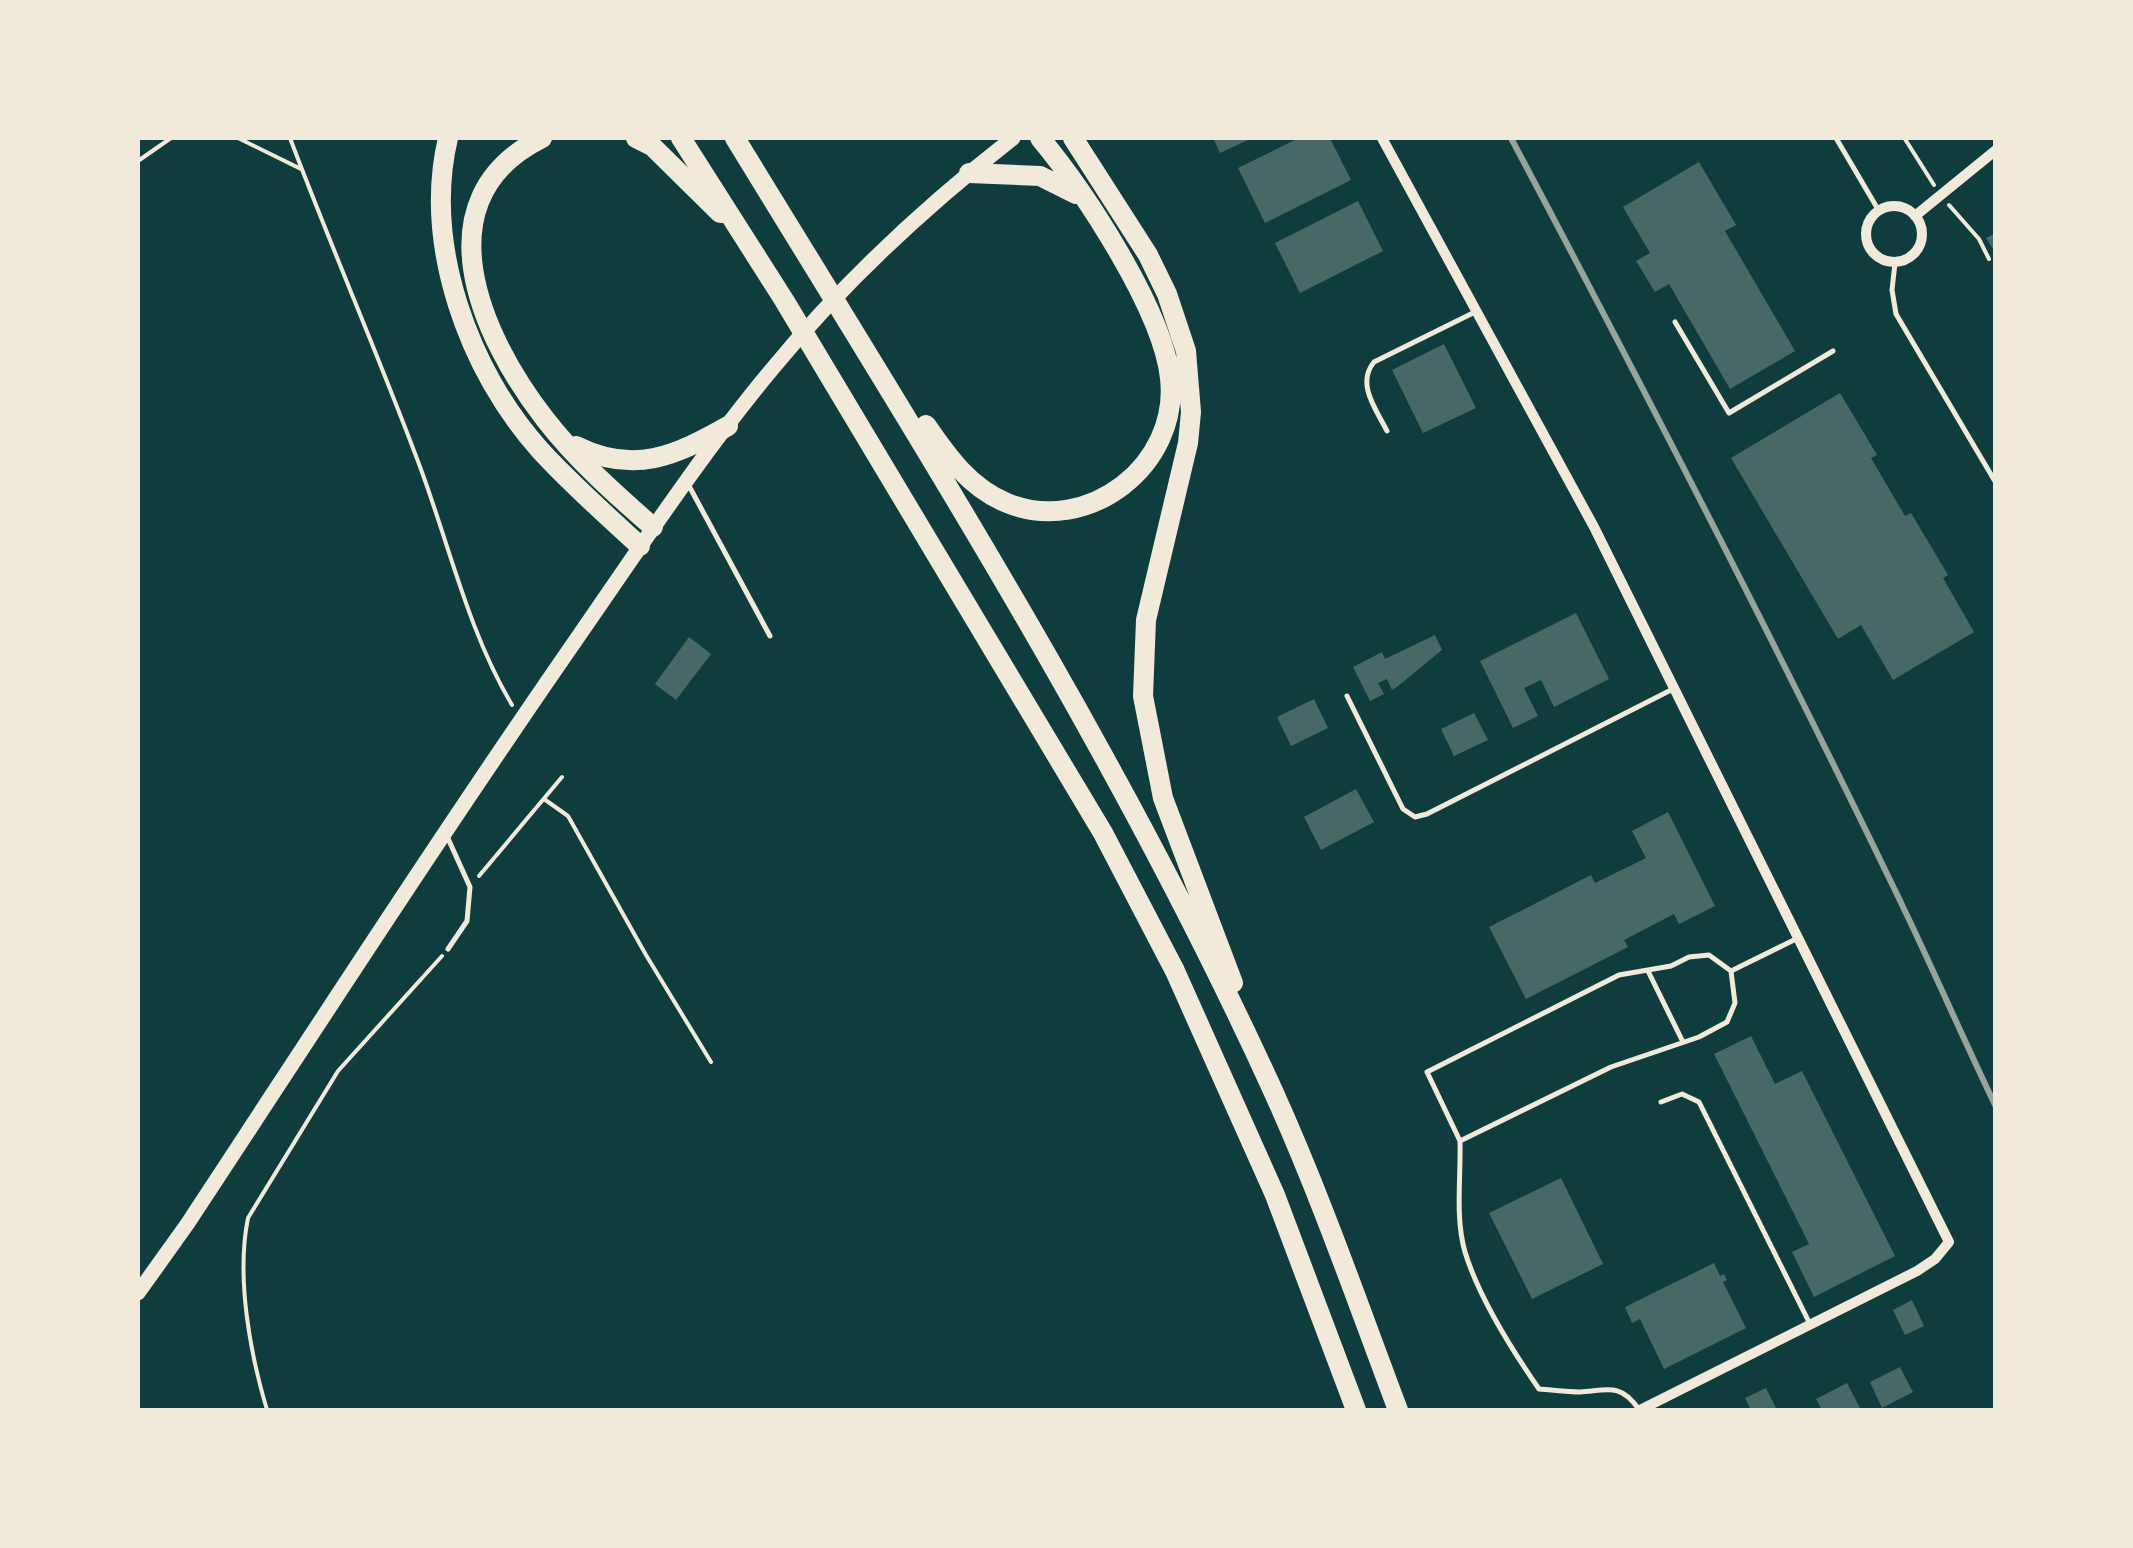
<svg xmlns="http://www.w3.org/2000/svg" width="2133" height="1548" font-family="'Space Grotesk',sans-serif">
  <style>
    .building { fill: #486865 }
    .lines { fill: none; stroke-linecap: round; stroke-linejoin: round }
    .path { stroke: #f1e9da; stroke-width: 4 }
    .service { stroke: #f1e9da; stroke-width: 5 }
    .minor { stroke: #f1e9da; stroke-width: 10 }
    .secondary { stroke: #f1e9da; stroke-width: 15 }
    .motorway { stroke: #f1e9da; stroke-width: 20 }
    .rail { stroke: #97a49c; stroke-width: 6 }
  </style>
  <rect width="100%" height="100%" fill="#0f3d3e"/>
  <path class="building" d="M 1213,138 L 1252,138 L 1220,153 Z
    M 1299,138 L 1330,138 L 1351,180 L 1265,223 L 1238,168 Z
    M 1699,162 L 1736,225 L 1725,231 L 1795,351 L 1730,389 L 1669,284 L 1655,292 L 1636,261 L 1650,253 L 1623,207 Z
    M 1358,201 L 1383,251 L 1300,293 L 1275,243 Z
    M 1996,233 L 1996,254 L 1986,238 Z
    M 1444,344 L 1476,408 L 1423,433 L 1392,370 Z
    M 1840,393 L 1877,455 L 1871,458 L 1905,516 L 1911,513 L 1948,575 L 1943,578 L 1974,632 L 1893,680 L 1861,625 L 1838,639 L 1731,458 Z
    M 1576,613 L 1609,679 L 1554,707 L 1541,680 L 1524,688 L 1538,716 L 1513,728 L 1480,661 Z
    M 1435,635 L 1442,650 L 1398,686 L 1392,690 L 1387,679 L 1378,683 L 1384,694 L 1370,701 L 1353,667 L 1382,652 L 1385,659 Z
    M 689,637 L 711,654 L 676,700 L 655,684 Z
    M 1314,699 L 1328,728 L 1291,746 L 1277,717 Z
    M 1474,713 L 1488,740 L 1454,756 L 1441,729 Z
    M 1356,789 L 1374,822 L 1321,850 L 1304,817 Z
    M 1668,812 L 1715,906 L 1679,924 L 1674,914 L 1624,940 L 1628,947 L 1526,999 L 1489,927 L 1591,875 L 1595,883 L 1646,858 L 1632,831 Z
    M 1751,1036 L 1775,1084 L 1802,1071 L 1895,1256 L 1814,1297 L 1792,1252 L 1809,1244 L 1714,1054 Z
    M 1561,1178 L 1603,1264 L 1532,1299 L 1489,1213 Z
    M 1714,1263 L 1720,1276 L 1724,1274 L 1727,1280 L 1723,1282 L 1746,1328 L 1664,1369 L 1640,1319 L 1632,1323 L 1625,1307 Z
    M 1912,1300 L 1924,1326 L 1905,1335 L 1893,1310 Z
    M 1900,1367 L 1913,1392 L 1882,1408 L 1870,1382 Z
    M 1847,1383 L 1861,1410 L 1822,1410 L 1816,1399 Z
    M 1766,1388 L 1777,1410 L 1751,1410 L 1745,1398 Z"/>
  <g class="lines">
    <path class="path" d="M 238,138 L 301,169
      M 290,138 C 331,247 378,354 419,464 C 449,544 468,631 512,705
      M 1905,139 L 1934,185
      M 138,161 L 171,138
      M 1949,205 L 1979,239 L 1989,259
      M 544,799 L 568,816 L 646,955 L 711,1062
      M 479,876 L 562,777
      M 267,1410 C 250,1353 236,1277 248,1218 L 338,1071 L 442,956"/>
    <path class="service" d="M 1836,138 L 1879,211
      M 1895,263 L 1892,290 L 1896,314 L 1996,483
      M 1675,322 L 1729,413 L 1833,351
      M 1387,431 C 1376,409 1356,384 1374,362 L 1475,312
      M 688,484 L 770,636
      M 1347,696 L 1403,809 L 1415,817 L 1427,814 L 1673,689
      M 446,834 L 470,887 L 467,921 L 448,949
      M 1709,955 L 1731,971 L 1735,1003 L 1727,1022 L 1699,1037 L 1611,1067 L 1460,1141 L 1427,1072 L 1619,975 L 1671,966 L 1689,957 Z
      M 1648,971 L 1682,1040
      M 1731,971 L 1798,938
      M 1661,1102 L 1682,1094 L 1699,1102 L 1809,1322
      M 1460,1142 C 1461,1178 1455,1218 1465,1252 C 1479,1298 1512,1350 1539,1389 C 1553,1390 1567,1392 1580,1392 C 1608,1390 1620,1383 1638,1408"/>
    <path class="minor" d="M 1382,138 L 1594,527 L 1949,1242 L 1935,1259 L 1917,1271 L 1640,1410
      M1866 234a28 28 0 1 1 56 0a28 28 0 1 1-56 0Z
      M 1915,216 L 1996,150"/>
    <path class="secondary" d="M 138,1293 L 188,1223 C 317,1027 444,830 578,637 C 641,546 702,453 773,368 C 843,283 926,206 1013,138"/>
    <path class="motorway" d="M 448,138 C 423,244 468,370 540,450 C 571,484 606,515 640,546
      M 542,138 C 419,199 481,337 545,419 C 575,458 615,494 653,527
      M 636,138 L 652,146 L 720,213
      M 681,138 L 784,300 L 1103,833 L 1175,971 L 1275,1195 L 1356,1410
      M 735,138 C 926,450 1122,759 1274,1093 C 1321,1197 1358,1304 1398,1410
      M 1073,138 L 1148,255 L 1167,294 L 1186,351 L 1191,412 L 1188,443 L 1146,620 L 1143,696 L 1163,798 L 1233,983
      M 969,173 L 1040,176 L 1076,194
      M 926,425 C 948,457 970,488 1007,503 C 1088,536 1180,465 1170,378 C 1163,310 1084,191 1040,138
      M 576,446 C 634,475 675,456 728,426"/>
    <path class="rail" d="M 1511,138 C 1641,383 1769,630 1890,880 C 1927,955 1960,1032 1996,1107"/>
  </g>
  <rect width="2133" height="1548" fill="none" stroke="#f1e9da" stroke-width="280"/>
</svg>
